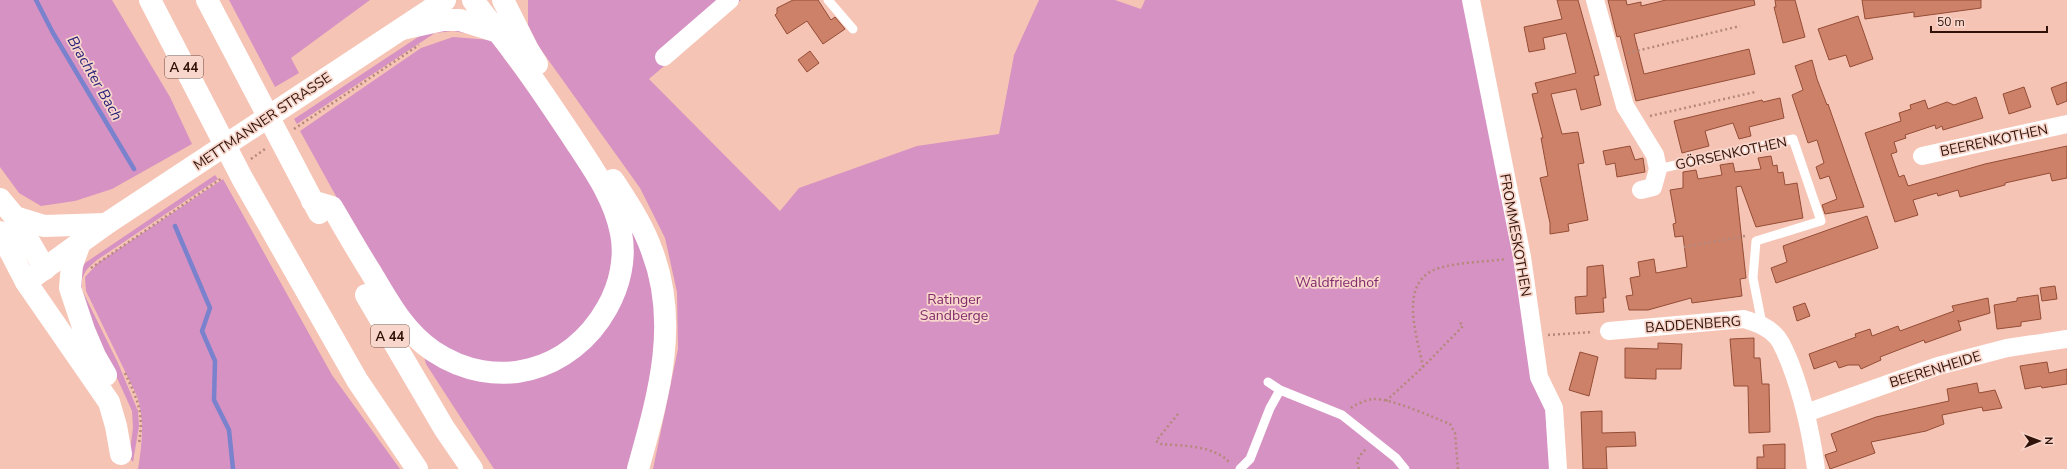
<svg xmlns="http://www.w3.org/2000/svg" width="2067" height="469" font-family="'Nunito Sans',sans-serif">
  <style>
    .green { fill: #d692c2 }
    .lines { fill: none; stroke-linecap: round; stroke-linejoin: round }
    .stream { stroke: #7a82cd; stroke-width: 4.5 }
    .building { fill: #ce8169; stroke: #944d36 }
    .path { stroke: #b4887b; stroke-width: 2.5; stroke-dasharray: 2 3; stroke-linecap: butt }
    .lane { stroke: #fff; stroke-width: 9 }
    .street { stroke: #fff; stroke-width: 18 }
    .secondary { stroke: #fff; stroke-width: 22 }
    .highway { stroke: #fff; stroke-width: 22 }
    .labels { text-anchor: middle; stroke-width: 3.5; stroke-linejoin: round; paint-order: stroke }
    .shield { fill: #f8d6cb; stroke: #6c4d43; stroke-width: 1 }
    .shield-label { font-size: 13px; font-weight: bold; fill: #301209 }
    .street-label { font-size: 14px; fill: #301209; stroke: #f8d6cb }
    .park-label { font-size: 14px; fill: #822c6e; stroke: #f8d6cb }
    .water-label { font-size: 15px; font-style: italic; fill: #28237a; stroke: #f8d6cb }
  </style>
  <rect width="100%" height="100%" fill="#f6c4b5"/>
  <path class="green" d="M 0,0 L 112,0 L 170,97 L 192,144 L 112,189 L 75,201 L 41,206 L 19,193 L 0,167 Z
    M 229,0 L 370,0 L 291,58 L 299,73 L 275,87 Z
    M 528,0 L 741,0 L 649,79 L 780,211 L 799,188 L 917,146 L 999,134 L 1014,55 L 1039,0 L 1115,0 L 1141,9 L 1145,0 L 1471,0 L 1558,469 L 653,469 L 678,349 L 677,292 L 665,238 L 640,188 L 539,47 L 528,25 Z
    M 441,27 L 482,36 L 453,31 L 435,33 L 297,124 L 294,119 L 412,41 L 426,32 Z
    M 453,37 L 491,40 L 595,182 L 615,237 L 606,296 L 588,325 L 551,355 L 499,366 L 438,350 L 400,312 L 300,131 L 421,48 Z
    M 215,175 L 218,179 L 97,260 C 86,269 80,276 82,290 L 118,363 L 138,411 L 139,426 L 133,462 L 129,457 L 133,428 L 132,411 L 84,305 L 79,275 L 85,263 Z
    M 223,179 L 332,375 L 400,469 L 138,469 C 142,444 145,420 137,396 L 86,291 L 85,277 L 98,263 Z
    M 620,213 L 649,257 L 659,330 L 632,469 L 494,469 L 426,364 L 424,356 L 501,380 L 613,313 Z"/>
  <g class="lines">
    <path class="stream" d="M 36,0 L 53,33 L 134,169
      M 175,226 L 210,308 L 202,331 L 215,361 L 214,400 L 229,430 L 233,469"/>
  </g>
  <path class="building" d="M 793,0 L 818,0 L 831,20 L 835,17 L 845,29 L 823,44 L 807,21 L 787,34 L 775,15 L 777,13 L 777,8 Z
    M 1557,0 L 1578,0 L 1599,75 L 1594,76 L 1601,105 L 1581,110 L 1576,89 L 1551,94 L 1562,134 L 1578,132 L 1584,163 L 1578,164 L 1588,220 L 1568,224 L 1569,231 L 1550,234 L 1550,223 L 1540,178 L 1548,176 L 1541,138 L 1543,138 L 1532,94 L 1538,93 L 1535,83 L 1576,73 L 1566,33 L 1543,38 L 1545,49 L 1529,52 L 1524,27 L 1562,19 Z
    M 1608,0 L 1626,0 L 1627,5 L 1641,2 L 1641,6 L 1666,0 L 1754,0 L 1755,5 L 1634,34 L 1644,74 L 1749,49 L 1755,74 L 1636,101 L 1620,36 L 1617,37 Z
    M 1775,0 L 1795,0 L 1805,37 L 1783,43 L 1774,7 L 1776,7 Z
    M 1862,0 L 1981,0 L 1981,8 L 1914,17 L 1914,12 L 1865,19 Z
    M 1858,16 L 1873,59 L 1850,67 L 1846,55 L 1829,60 L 1818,29 Z
    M 810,51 L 819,63 L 807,72 L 798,60 Z
    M 1812,60 L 1817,79 L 1827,105 L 1828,104 L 1864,207 L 1825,214 L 1822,205 L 1837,199 L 1829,176 L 1820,179 L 1816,167 L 1824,163 L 1817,140 L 1808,143 L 1792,95 L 1803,90 L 1795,66 Z
    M 2067,82 L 2067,101 L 2057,105 L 2051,88 Z
    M 2024,87 L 2031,107 L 2009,114 L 2003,94 Z
    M 1976,97 L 1983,118 L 1943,130 L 1942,126 L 1936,129 L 1935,125 L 1905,135 L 1906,138 L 1894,142 L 1897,152 L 1891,154 L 1899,177 L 1904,175 L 1908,186 L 1985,164 L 2067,146 L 2067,178 L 2052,181 L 2050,173 L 2005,183 L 2005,185 L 1960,197 L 1958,190 L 1938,196 L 1937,193 L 1913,200 L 1918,215 L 1895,222 L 1865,133 L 1901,121 L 1899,113 L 1911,109 L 1910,105 L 1925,100 L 1928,109 L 1947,102 L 1954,105 Z
    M 1780,98 L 1784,118 L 1749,127 L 1751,136 L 1739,139 L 1733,123 L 1705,131 L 1709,146 L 1682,153 L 1674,121 L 1762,100 L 1763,102 Z
    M 1630,146 L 1635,160 L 1643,158 L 1645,172 L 1617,177 L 1615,163 L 1606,165 L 1603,151 Z
    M 1771,156 L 1773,166 L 1777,165 L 1778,173 L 1783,172 L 1785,185 L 1797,183 L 1803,218 L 1756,227 L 1741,186 L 1736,187 L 1746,278 L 1740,279 L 1742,296 L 1692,303 L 1691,298 L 1648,310 L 1629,310 L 1626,296 L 1633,295 L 1630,278 L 1640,276 L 1638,262 L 1654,259 L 1656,273 L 1687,267 L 1683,236 L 1675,237 L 1673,224 L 1676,223 L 1670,190 L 1683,188 L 1683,172 L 1696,170 L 1698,179 L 1722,175 L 1720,165 L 1733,163 L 1735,172 L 1761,169 L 1758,158 Z
    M 1867,216 L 1878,248 L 1776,283 L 1771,268 L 1787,262 L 1783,246 Z
    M 1603,265 L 1606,298 L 1603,298 L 1604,312 L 1576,314 L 1575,297 L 1587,296 L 1587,267 Z
    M 2055,286 L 2057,299 L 2042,301 L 2040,288 Z
    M 2038,295 L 2041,319 L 2021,322 L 2021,326 L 1997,329 L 1994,305 L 2017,301 L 2017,298 Z
    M 1988,298 L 1990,313 L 1959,322 L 1958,320 L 1961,330 L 1925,343 L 1924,340 L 1880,357 L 1881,360 L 1861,369 L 1859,365 L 1848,365 L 1839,368 L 1836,361 L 1814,369 L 1809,354 L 1856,337 L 1855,334 L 1870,329 L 1872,336 L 1898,326 L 1900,331 L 1954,311 L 1952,306 Z
    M 1805,303 L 1810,316 L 1797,321 L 1793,307 Z
    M 1754,338 L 1754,358 L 1760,358 L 1762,384 L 1769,384 L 1770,432 L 1749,433 L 1748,386 L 1734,386 L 1730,339 Z
    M 1658,343 L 1682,344 L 1681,369 L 1656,369 L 1656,379 L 1625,378 L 1625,348 L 1658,349 Z
    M 1580,352 L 1598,357 L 1589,396 L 1569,390 Z
    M 2047,362 L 2049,373 L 2067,369 L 2067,384 L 2042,388 L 2041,386 L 2025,389 L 2020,366 Z
    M 1977,383 L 1979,393 L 1995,390 L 2002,408 L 1983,411 L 1982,407 L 1942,415 L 1944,424 L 1926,431 L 1871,442 L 1875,453 L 1830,469 L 1825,455 L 1837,451 L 1831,434 L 1876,417 L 1949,401 L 1947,389 Z
    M 1602,411 L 1602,433 L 1635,432 L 1636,446 L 1606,447 L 1607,469 L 1583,469 L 1581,412 Z
    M 1785,444 L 1785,469 L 1757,469 L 1757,457 L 1764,457 L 1763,445 Z"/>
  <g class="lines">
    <path class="path" d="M 1628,53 L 1740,26
      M 1650,116 L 1755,92
      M 294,129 L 419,45
      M 251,159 L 265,149
      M 1684,247 L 1745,236
      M 91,268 L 222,178
      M 1548,335 L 1593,332
      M 1423,367 C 1417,335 1397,281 1439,268 C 1460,262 1485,262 1506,259
      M 125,373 C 138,401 144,412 139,443
      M 1386,401 L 1423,367 L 1463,326 L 1458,320
      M 1351,408 C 1356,404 1366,400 1373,399 C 1391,398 1432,417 1450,424 L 1455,433 L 1458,469
      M 1178,414 L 1156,441 L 1161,444 C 1183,446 1214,445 1230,463
      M 1359,469 C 1355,460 1360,455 1367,448"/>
    <path class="lane" d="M 828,0 L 853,29
      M 1658,169 L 1793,139 L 1821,221 L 1756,241 L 1753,278 L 1762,324
      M 1268,382 L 1280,390 L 1342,415 L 1396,458 L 1405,469
      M 1240,469 L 1250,459 L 1270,408 L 1280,390"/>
    <path class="street" d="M 1471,0 L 1522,257 L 1539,377 L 1554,408 L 1558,469
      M 1595,0 L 1625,106 L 1655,155 L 1658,169 L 1653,187 L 1641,190
      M 664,57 L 730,0
      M 1922,156 L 2067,124
      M 1609,331 L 1744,319 C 1756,323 1767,326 1776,336 C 1782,342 1786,354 1790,363 C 1803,397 1811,432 1816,469
      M 1806,413 L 1938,366 L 2007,348 L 2067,339"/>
    <path class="secondary" d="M 80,243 L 72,265 L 70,288 L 84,330 L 95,356 L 106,375
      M 121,454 L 116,426 L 109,402 L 26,282 L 106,224 L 445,0"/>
    <path class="highway" d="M 150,0 L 242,178 L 357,380 L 417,469
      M 207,0 L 319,213
      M 503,0 L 527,48 L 537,64
      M 402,29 L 443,20 L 460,20 L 495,31
      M 613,180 C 628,203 643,225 652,251 C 680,324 658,397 638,469
      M 0,199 L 15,217 L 45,269
      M 312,201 L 332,207 C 345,229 358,252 372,274 C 389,303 405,332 433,351 C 496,393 571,372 607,308 C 620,285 626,258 621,233 C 614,196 591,166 571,135 C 552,107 534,79 514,53 C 501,35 486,18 473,0
      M 15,217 L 44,226 L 106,224
      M 0,232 L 26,282
      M 366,295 L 444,428 L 472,469"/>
  </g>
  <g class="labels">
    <g class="shield">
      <rect x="165" y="56" width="38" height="22" rx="3"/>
      <rect x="371" y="325" width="38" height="22" rx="3"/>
    </g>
    <g class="shield-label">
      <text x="184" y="72">A 44</text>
      <text x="390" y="341">A 44</text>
    </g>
    <g class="street-label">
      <text transform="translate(262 121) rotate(-34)" y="5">METTMANNER STRASSE</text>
      <text transform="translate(1994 140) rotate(-12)" y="5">BEERENKOTHEN</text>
      <text transform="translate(1731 153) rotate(-12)" y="5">GÖRSENKOTHEN</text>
      <text transform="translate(1516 235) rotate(80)" y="5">FROMMESKOTHEN</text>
      <text transform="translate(1693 324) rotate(-4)" y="5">BADDENBERG</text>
      <text transform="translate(1935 369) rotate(-17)" y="5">BEERENHEIDE</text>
    </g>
    <g class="park-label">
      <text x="1337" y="287">Waldfriedhof</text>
      <text x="954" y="304">Ratinger<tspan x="954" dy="16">Sandberge</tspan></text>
    </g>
    <g class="water-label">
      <text transform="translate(95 78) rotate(60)" y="5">Brachter Bach</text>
    </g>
  </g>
  <g transform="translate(2039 441) rotate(89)" stroke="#f8d6cb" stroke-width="3" paint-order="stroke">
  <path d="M0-3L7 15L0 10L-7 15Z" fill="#301209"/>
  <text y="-6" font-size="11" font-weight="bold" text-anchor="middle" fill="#301209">N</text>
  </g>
  <path d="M1931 26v6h116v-6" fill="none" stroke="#301209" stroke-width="2"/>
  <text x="1937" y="26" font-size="12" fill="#301209" stroke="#f8d6cb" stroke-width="3" paint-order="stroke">50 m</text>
</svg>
